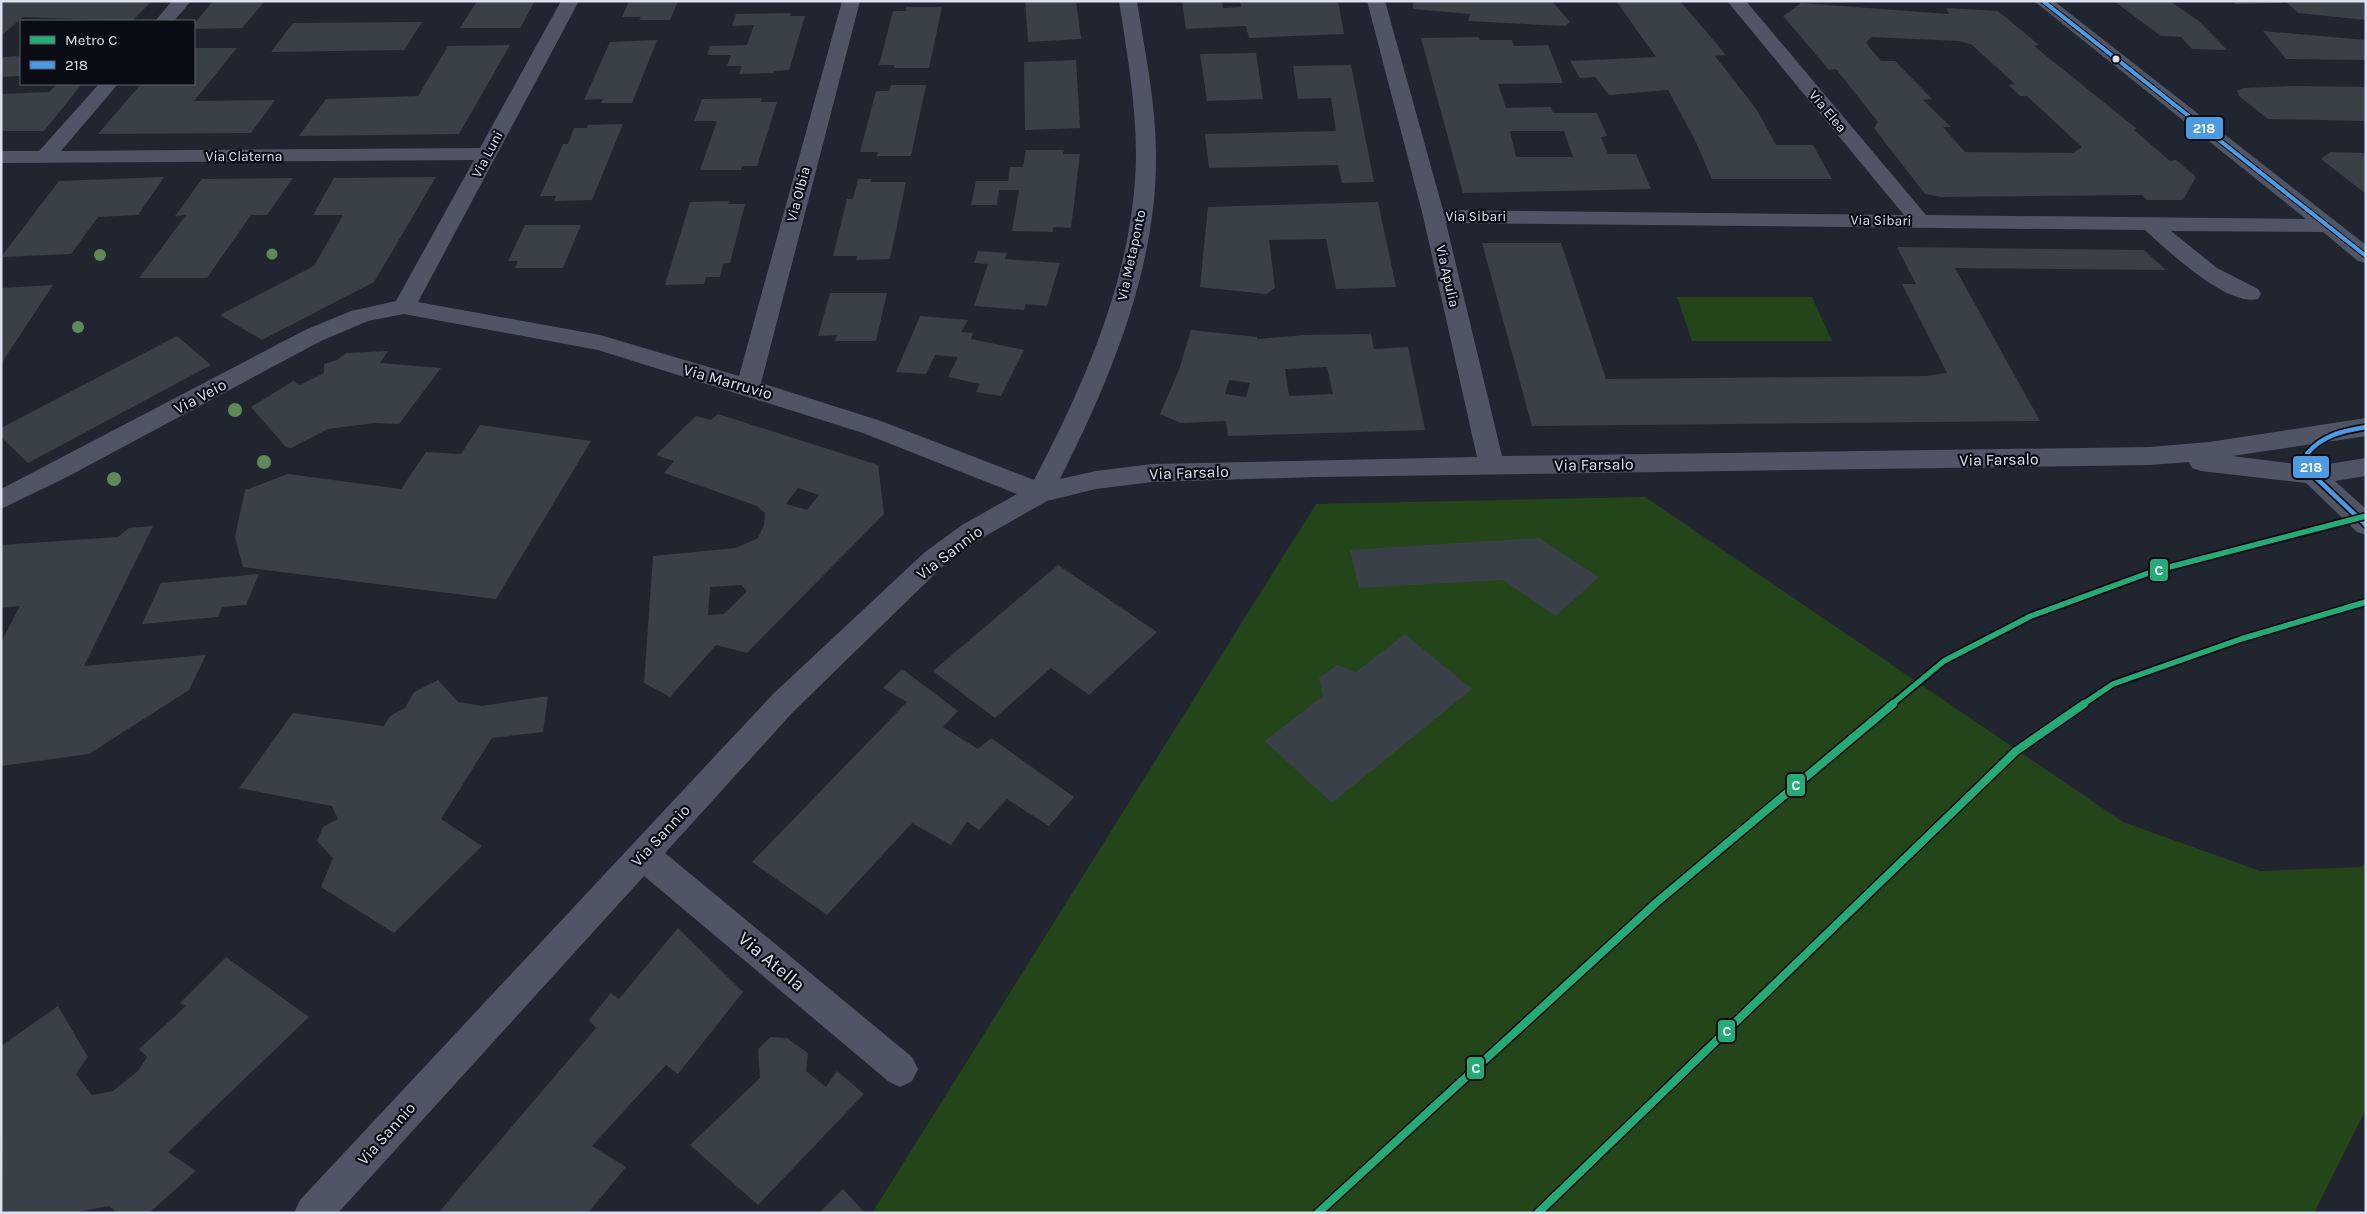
<svg xmlns="http://www.w3.org/2000/svg" width="2367" height="1214" font-family="Karla,sans-serif">
  <style>
    .green { fill: #24451a }
    .building { fill: #3a4048; fill-rule: evenodd }
    .lines { fill: none; stroke-linecap: round; stroke-linejoin: round }
    .minor { fill: #4f5565; fill-rule: evenodd }
    .bus-1-far1-casing { stroke: #090c14; stroke-width: 6 }
    .bus-1-casing { stroke: #090c14; stroke-width: 8 }
    .bus-1-far1 { stroke: #4c9ae2; stroke-width: 4 }
    .bus-1 { stroke: #4c9ae2; stroke-width: 4.5 }
    .metro-1-far1-casing { stroke: #090c14; stroke-width: 9 }
    .metro-1-casing { stroke: #090c14; stroke-width: 11 }
    .metro-1-far1 { stroke: #26ab76; stroke-width: 5.5 }
    .metro-1 { stroke: #26ab76; stroke-width: 8 }
    .tree { fill: #5f8959 }
    .bus-dot { fill: #dbe1ee; stroke: #090c14; stroke-width: 2 }
    .labels { text-anchor: middle; stroke-width: 4.5; stroke-linejoin: round; paint-order: stroke }
    .far-street-label { font-size: 14px; fill: #dbe1ee; stroke: #090c14 }
    .street-label { font-size: 16px; fill: #dbe1ee; stroke: #090c14 }
    .near-street-label { font-size: 19px; fill: #dbe1ee; stroke: #090c14 }
    .line-badge { stroke: #090c14; stroke-width: 2 }
    .badge-label { font-size: 14px; text-anchor: middle; font-weight: bold; fill: #fff }
  </style>
  <rect width="100%" height="100%" fill="#20252f"/>
  <path class="green" d="M 1677,297 L 1812,297 L 1832,341 L 1692,341 Z
    M 1645,497 L 2123,822 L 2260,871 L 2361,867 L 2366,863 L 2366,1109 L 2314,1213 L 872,1213 L 1316,504 Z"/>
  <path class="building" d="M 1,1 L 152,1 L 132,21 L 23,17 L 1,36 Z
    M 213,1 L 265,1 L 242,28 L 194,29 L 194,24 Z
    M 477,1 L 535,1 L 520,28 L 460,28 Z
    M 629,1 L 678,1 L 670,20 L 639,20 L 641,17 L 622,17 Z
    M 1025,1 L 1076,1 L 1081,39 L 1028,42 Z
    M 1182,1 L 1222,1 L 1223,8 L 1241,7 L 1240,1 L 1338,1 L 1344,34 L 1249,38 L 1246,26 L 1186,29 Z
    M 1413,1 L 1552,1 L 1570,22 L 1565,26 L 1468,21 L 1470,14 L 1413,9 Z
    M 1616,1 L 1680,1 L 1726,55 L 1715,56 L 1757,110 L 1776,145 L 1813,145 L 1832,179 L 1712,179 L 1694,138 L 1668,90 L 1609,95 L 1595,77 L 1580,78 L 1570,61 L 1656,57 Z
    M 2114,1 L 2170,1 L 2200,22 L 2227,50 L 2192,49 L 2181,37 L 2161,36 Z
    M 2233,1 L 2281,1 L 2281,3 L 2236,4 Z
    M 2285,1 L 2366,1 L 2366,20 L 2298,13 Z
    M 1801,3 L 1949,14 L 1946,8 L 1998,11 L 2039,45 L 2034,46 L 2137,129 L 2134,130 L 2170,161 L 2176,160 L 2196,177 L 2183,200 L 2147,200 L 2142,195 L 1941,197 L 1925,194 L 1874,128 L 1878,122 L 1836,69 L 1829,70 L 1783,16 ZM 1871,37 L 1959,41 L 1972,45 L 2015,84 L 2009,85 L 2020,96 L 2027,96 L 2082,147 L 2073,153 L 1965,152 L 1943,127 L 1951,127 L 1923,100 L 1932,99 L 1895,61 L 1881,61 L 1866,43 Z
    M 906,7 L 942,7 L 929,68 L 894,68 L 894,65 L 879,65 L 893,11 L 906,11 Z
    M 791,13 L 790,16 L 805,16 L 789,70 L 774,71 L 773,73 L 739,74 L 742,66 L 727,66 L 731,55 L 707,55 L 710,46 L 747,45 L 754,25 L 732,26 L 736,14 Z
    M 422,22 L 404,50 L 271,52 L 293,23 Z
    M 2263,31 L 2366,40 L 2366,60 L 2286,59 Z
    M 1479,37 L 1480,40 L 1512,40 L 1514,46 L 1548,45 L 1563,83 L 1498,84 L 1506,108 L 1551,107 L 1553,113 L 1597,113 L 1607,136 L 1601,137 L 1608,154 L 1636,154 L 1651,189 L 1463,193 L 1421,38 ZM 1510,131 L 1564,131 L 1573,157 L 1516,157 Z
    M 657,40 L 632,103 L 601,103 L 603,99 L 584,100 L 610,42 Z
    M 510,45 L 459,134 L 299,136 L 326,99 L 418,96 L 448,46 Z
    M 194,48 L 237,48 L 194,101 L 275,100 L 251,133 L 98,134 L 141,84 L 194,84 Z
    M 1256,53 L 1263,99 L 1207,101 L 1200,54 Z
    M 21,56 L 21,76 L 1,77 L 1,59 L 4,57 Z
    M 1076,60 L 1080,128 L 1025,130 L 1024,62 Z
    M 1351,65 L 1374,182 L 1342,183 L 1338,165 L 1209,168 L 1205,134 L 1336,131 L 1331,98 L 1298,99 L 1293,66 Z
    M 57,84 L 82,84 L 44,131 L 1,131 L 1,94 L 49,92 Z
    M 891,85 L 926,85 L 911,156 L 877,156 L 878,152 L 860,152 L 876,91 L 889,91 Z
    M 2292,86 L 2366,87 L 2366,121 L 2268,119 L 2239,96 L 2237,91 L 2244,88 Z
    M 762,98 L 761,102 L 777,102 L 757,166 L 742,166 L 741,170 L 700,170 L 717,121 L 694,121 L 702,99 Z
    M 623,124 L 592,200 L 554,201 L 556,196 L 540,196 L 563,144 L 568,144 L 574,128 L 587,128 L 588,125 Z
    M 1026,150 L 1064,150 L 1063,154 L 1080,154 L 1071,228 L 1053,227 L 1053,232 L 1012,231 L 1019,190 L 999,190 L 997,205 L 971,205 L 976,181 L 1008,181 L 1010,167 L 1023,167 Z
    M 2330,152 L 2366,153 L 2366,194 L 2321,159 Z
    M 164,177 L 138,215 L 98,217 L 71,254 L 1,257 L 59,181 Z
    M 436,177 L 374,282 L 262,340 L 220,315 L 314,266 L 343,215 L 313,215 L 334,178 Z
    M 293,178 L 267,215 L 251,215 L 207,278 L 139,278 L 186,215 L 175,216 L 202,179 Z
    M 858,179 L 872,179 L 871,182 L 906,182 L 890,259 L 856,260 L 857,256 L 833,256 L 847,199 L 853,199 Z
    M 729,201 L 728,204 L 745,204 L 730,263 L 723,264 L 720,277 L 706,277 L 704,284 L 665,285 L 690,202 Z
    M 1378,202 L 1396,287 L 1336,289 L 1326,239 L 1269,240 L 1275,288 L 1266,294 L 1200,287 L 1208,207 Z
    M 525,225 L 581,225 L 563,268 L 515,268 L 518,261 L 508,261 Z
    M 1482,243 L 1561,243 L 1606,379 L 1926,376 L 1947,373 L 1902,284 L 1916,284 L 1897,247 L 2144,250 L 2166,270 L 1955,268 L 2040,421 L 1532,426 Z
    M 978,251 L 1007,253 L 1005,259 L 1060,263 L 1047,306 L 1026,304 L 1024,310 L 974,306 L 988,264 L 974,263 Z
    M 53,285 L 1,364 L 1,288 Z
    M 830,293 L 887,293 L 876,341 L 835,341 L 837,335 L 818,336 Z
    M 920,316 L 968,320 L 961,332 L 973,333 L 971,339 L 1024,350 L 1001,396 L 976,392 L 980,384 L 948,377 L 958,357 L 935,355 L 926,374 L 896,372 Z
    M 1191,330 L 1257,337 L 1257,339 L 1304,335 L 1371,334 L 1374,349 L 1408,347 L 1425,430 L 1228,436 L 1226,421 L 1181,423 L 1160,414 L 1179,370 ZM 1327,367 L 1333,394 L 1289,396 L 1285,369 ZM 1229,380 L 1250,383 L 1246,397 L 1225,394 Z
    M 177,336 L 211,365 L 28,463 L 1,437 L 1,428 Z
    M 388,351 L 380,363 L 441,368 L 399,424 L 374,423 L 328,429 L 291,448 L 286,447 L 251,407 L 293,381 L 300,385 L 324,373 L 324,364 L 337,360 L 346,353 Z
    M 718,414 L 878,465 L 884,514 L 747,653 L 716,645 L 670,697 L 644,683 L 653,556 L 736,548 L 758,538 L 764,525 L 765,513 L 757,506 L 664,473 L 674,461 L 656,455 L 696,416 L 711,420 ZM 798,488 L 819,495 L 807,510 L 786,504 ZM 741,585 L 747,591 L 724,614 L 708,615 L 710,587 Z
    M 480,425 L 591,441 L 496,599 L 243,567 L 235,537 L 245,490 L 288,474 L 401,489 L 426,452 L 461,454 Z
    M 153,526 L 84,666 L 206,655 L 189,690 L 89,754 L 1,766 L 1,642 L 20,606 L 1,608 L 1,545 L 118,537 L 129,528 Z
    M 1539,538 L 1599,577 L 1556,616 L 1503,580 L 1359,588 L 1350,550 Z
    M 1058,565 L 1157,632 L 1089,695 L 1051,668 L 995,718 L 933,671 Z
    M 259,574 L 246,605 L 222,607 L 218,617 L 142,624 L 161,583 Z
    M 1405,634 L 1472,689 L 1332,803 L 1265,741 L 1323,696 L 1319,678 L 1337,665 L 1356,672 Z
    M 902,669 L 958,711 L 943,727 L 978,749 L 991,738 L 1074,797 L 1049,826 L 1007,799 L 979,830 L 967,822 L 951,845 L 912,823 L 827,915 L 752,862 L 907,702 L 883,688 Z
    M 438,680 L 458,702 L 482,706 L 548,696 L 543,732 L 492,738 L 441,819 L 482,846 L 394,933 L 321,887 L 333,858 L 317,841 L 323,827 L 338,819 L 332,806 L 239,788 L 293,713 L 384,726 L 390,716 L 405,708 L 414,692 Z
    M 678,928 L 743,992 L 678,1074 L 666,1065 L 592,1146 L 626,1167 L 588,1213 L 438,1213 L 596,1028 L 589,1020 L 611,993 L 619,999 Z
    M 226,957 L 309,1017 L 168,1152 L 196,1171 L 149,1213 L 117,1213 L 109,1206 L 72,1213 L 3,1213 L 1,1046 L 58,1006 L 88,1057 L 76,1074 L 92,1095 L 113,1091 L 138,1071 L 147,1057 L 139,1049 L 186,1006 L 180,1003 Z
    M 771,1037 L 787,1038 L 808,1053 L 806,1071 L 826,1087 L 837,1071 L 864,1094 L 758,1205 L 690,1145 L 760,1078 L 758,1049 Z
    M 843,1189 L 865,1213 L 819,1213 Z"/>
  <g class="lines">
    <path class="minor" d="M 172,1 L 191,1 L 174,21 L 155,21 Z
      M 561,1 L 579,1 L 418,302 L 600,335 L 739,376 L 842,1 L 860,1 L 761,383 L 881,421 L 1034,480 C 1086,381 1135,270 1136,155 C 1136,103 1127,53 1119,1 L 1137,1 C 1145,53 1156,103 1156,155 C 1157,268 1110,380 1060,479 L 1096,471 L 1152,464 L 1477,457 L 1423,216 L 1367,1 L 1385,1 L 1443,210 L 1904,215 L 1727,1 L 1746,1 L 1926,215 L 2306,219 L 2034,1 L 2054,1 L 2366,245 L 2366,263 L 2358,261 L 2323,232 L 2171,231 L 2217,268 L 2258,289 L 2261,294 L 2258,299 C 2227,307 2167,250 2145,230 L 1446,223 L 1502,456 L 2150,447 L 2209,442 L 2366,418 L 2366,436 L 2232,456 L 2296,464 L 2299,456 L 2308,453 L 2317,456 L 2322,465 L 2366,458 L 2366,476 L 2335,481 L 2366,509 L 2366,535 L 2357,532 L 2306,483 L 2201,471 L 2192,468 L 2189,462 L 2150,465 L 1317,477 L 1152,482 L 1096,489 L 1047,501 L 980,539 L 943,566 L 793,712 L 665,853 L 912,1057 L 918,1069 L 912,1081 L 900,1087 L 888,1081 L 644,876 L 338,1213 L 294,1213 L 300,1200 L 773,694 L 925,552 L 962,525 L 1017,494 L 863,433 L 598,350 L 404,314 L 368,321 L 321,341 L 67,477 L 1,509 L 1,489 L 305,330 L 351,311 L 396,301 L 474,160 L 1,163 L 1,151 L 39,151 L 99,84 L 118,84 L 61,151 L 480,148 Z"/>
    <defs>
      <path id="bus-1-far1" d="M 2043,1 L 2366,256"/>
      <path id="bus-1" d="M 2366,427 C 2343,431 2322,435 2307,454 L 2313,475 L 2366,525"/>
    </defs>
    <use href="#bus-1-far1" class="bus-1-far1-casing"/>
    <use href="#bus-1" class="bus-1-casing"/>
    <use href="#bus-1-far1" class="bus-1-far1"/>
    <use href="#bus-1" class="bus-1"/>
    <defs>
      <path id="metro-1-far1" d="M 1891,705 L 1944,661 L 2031,616 L 2154,571 L 2366,516
        M 2082,705 L 2113,684 L 2241,639 L 2366,602"/>
      <path id="metro-1" d="M 1318,1213 L 1657,902 L 1893,704
        M 1538,1213 L 2016,751 L 2084,704"/>
    </defs>
    <use href="#metro-1-far1" class="metro-1-far1-casing"/>
    <use href="#metro-1" class="metro-1-casing"/>
    <use href="#metro-1-far1" class="metro-1-far1"/>
    <use href="#metro-1" class="metro-1"/>
  </g>
  <g class="tree">
    <circle cx="272" cy="254" r="5.5"/>
    <circle cx="100" cy="255" r="6"/>
    <circle cx="78" cy="327" r="6"/>
    <circle cx="235" cy="410" r="7"/>
    <circle cx="264" cy="462" r="7"/>
    <circle cx="114" cy="479" r="7"/>
  </g>
  <circle class="bus-dot" cx="2116" cy="59" r="4.5"/>
  <g class="labels">
    <g class="far-street-label">
      <text transform="translate(1828 111) rotate(50)" y="5">Via Elea</text>
      <text transform="translate(487 154) rotate(-62)" y="5">Via Luni</text>
      <text x="244" y="161">Via Claterna</text>
      <text transform="translate(798 194) rotate(-75)" y="5">Via Olbia</text>
      <text x="1476" y="221">Via Sibari</text>
      <text transform="translate(1881 220) rotate(1)" y="5">Via Sibari</text>
      <text transform="translate(1131 255) rotate(-78)" y="5">Via Metaponto</text>
      <text transform="translate(1448 276) rotate(77)" y="5">Via Apulia</text>
    </g>
    <g class="street-label">
      <text transform="translate(728 381) rotate(16)" y="6">Via Marruvio</text>
      <text transform="translate(200 396) rotate(-28)" y="6">Via Veio</text>
      <text transform="translate(1999 459) rotate(-1)" y="6">Via Farsalo</text>
      <text transform="translate(1594 464) rotate(-1)" y="6">Via Farsalo</text>
      <text transform="translate(1189 472) rotate(-2)" y="6">Via Farsalo</text>
      <text transform="translate(949 552) rotate(-37)" y="6">Via Sannio</text>
      <text transform="translate(660 835) rotate(-47)" y="6">Via Sannio</text>
      <text transform="translate(386 1133) rotate(-48)" y="6">Via Sannio</text>
    </g>
    <g class="near-street-label">
      <text transform="translate(772 961) rotate(40)" y="7">Via Atella</text>
    </g>
  </g>
  <g class="line-badge">
    <rect x="2185" y="116" width="39" height="24" rx="5" fill="#4c9ae2"/>
    <rect x="2292" y="455" width="38" height="24" rx="5" fill="#4c9ae2"/>
    <rect x="2149" y="558" width="20" height="24" rx="5" fill="#26ab76"/>
    <rect x="1786" y="773" width="20" height="24" rx="5" fill="#26ab76"/>
    <rect x="1717" y="1019" width="19" height="24" rx="5" fill="#26ab76"/>
    <rect x="1466" y="1056" width="19" height="24" rx="5" fill="#26ab76"/>
  </g>
  <g class="badge-label">
    <text x="2204" y="133">218</text>
    <text x="2311" y="472">218</text>
    <text x="2159" y="575">C</text>
    <text x="1796" y="790">C</text>
    <text x="1727" y="1036">C</text>
    <text x="1476" y="1073">C</text>
  </g>
  <rect width="2367" height="1214" fill="none" stroke="#dbe1ee" stroke-width="5"/>
  <rect x="20" y="20" width="175" height="65" fill="#090c14" stroke="#5d616b"/>
  <rect x="30" y="36" width="25" height="8" fill="#26ab76" stroke="#5d616b"/>
  <text x="65" y="45" font-size="15" fill="#dbe1ee">Metro C</text>
  <rect x="30" y="61" width="25" height="8" fill="#4c9ae2" stroke="#5d616b"/>
  <text x="65" y="70" font-size="15" fill="#dbe1ee">218</text>
</svg>
